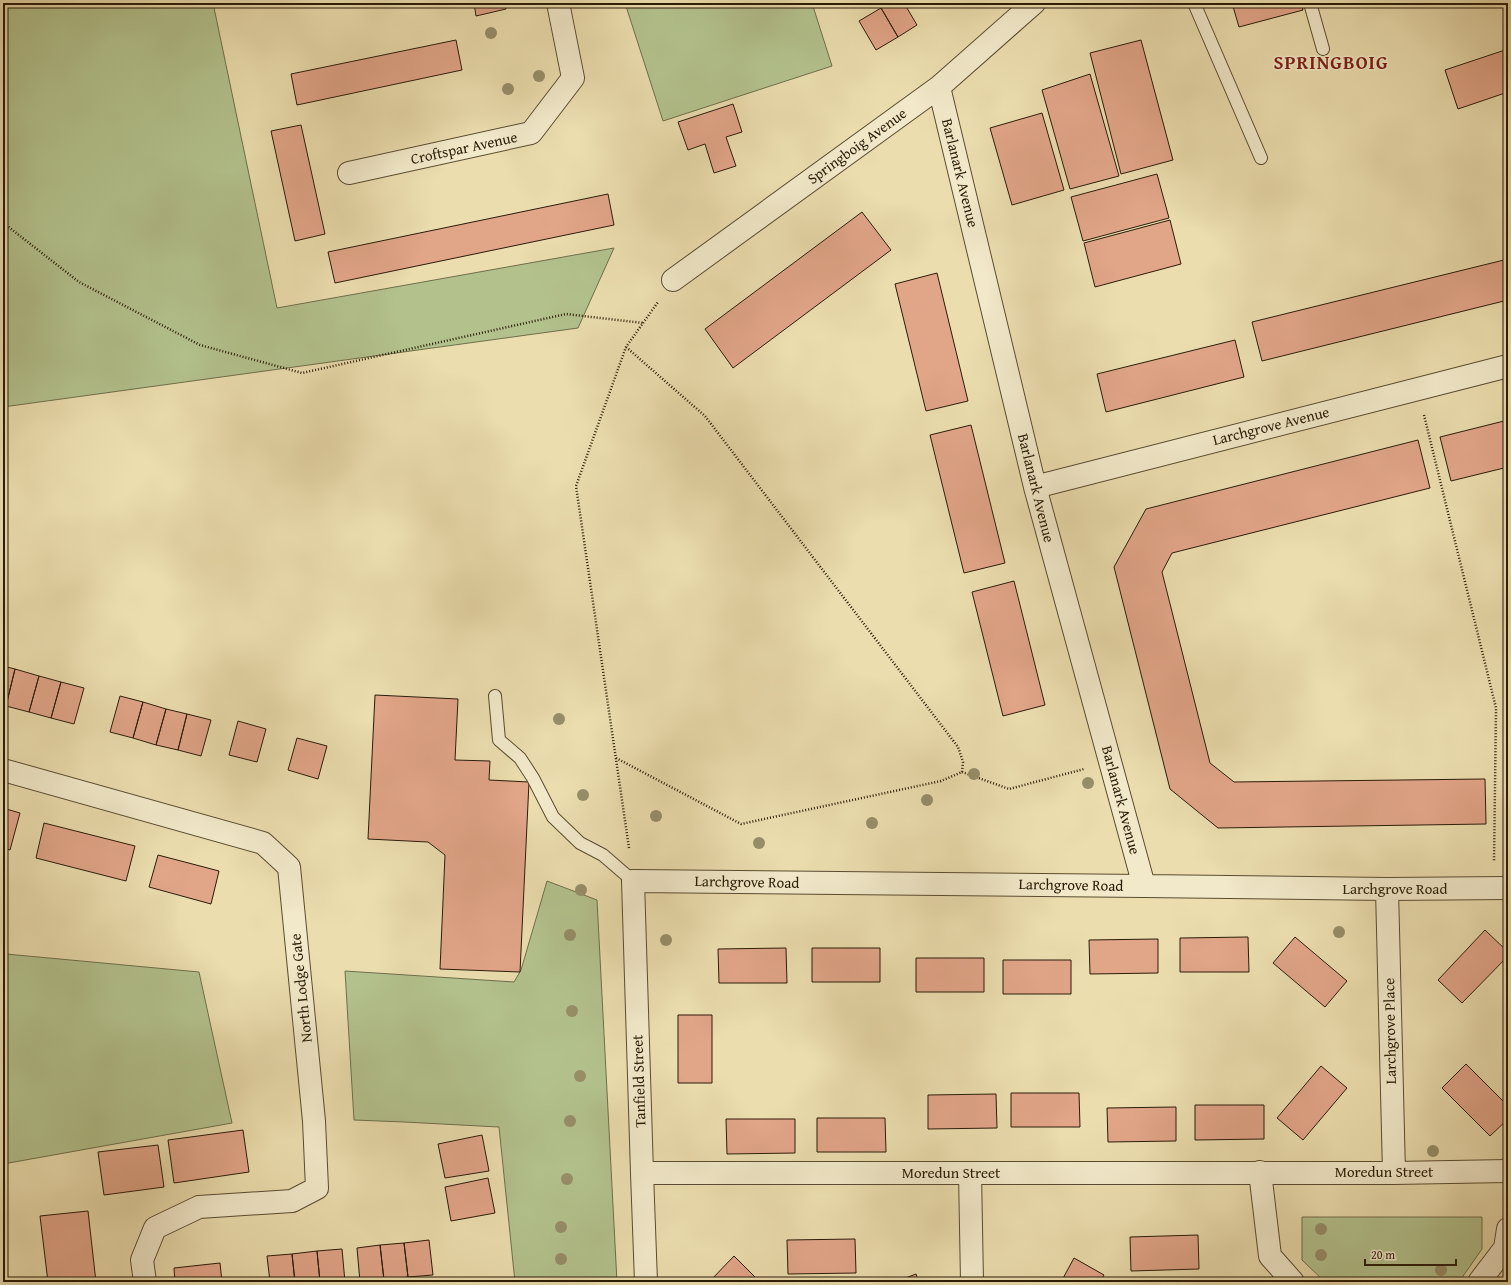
<svg xmlns="http://www.w3.org/2000/svg" width="1511" height="1285" font-family="'Gentium Book Plus',serif">
  <style>
    .green { fill: #b3c28d; stroke: #6e6f4a }
    .building { fill: #e1a588; stroke: #2a1c07 }
    .lines { fill: none; stroke-linecap: round; stroke-linejoin: round }
    .lane-casing { stroke: #5a4c31; stroke-width: 14 }
    .street-casing { stroke: #5a4c31; stroke-width: 24 }
    .path { stroke: #2a1c07; stroke-width: 2.5; stroke-dasharray: 1 2; stroke-linecap: butt }
    .lane { stroke: #f2e9ca; stroke-width: 12 }
    .street { stroke: #f2e9ca; stroke-width: 22 }
    .tree { fill: #978e68 }
    .labels { text-anchor: middle; stroke-width: 3; stroke-linejoin: round; paint-order: stroke }
    .street-label { font-size: 15px; fill: #2a1c07; stroke: #f2e9ca }
    .district-label { font-size: 19px; font-weight: bold; letter-spacing: 1px; fill: #7a1f14; stroke: #f2e9ca }
  </style>
  <rect width="100%" height="100%" fill="#ebddae"/>
  <filter id="stains"><feTurbulence type="fractalNoise" baseFrequency=".005" numOctaves="4"/><feColorMatrix values="0 0 0 0 .2 0 0 0 0 .09 0 0 0 0 .02 0 0 0 .5 -.17"/></filter>
  <radialGradient id="worn" r=".72"><stop offset=".6" stop-color="#630" stop-opacity="0"/><stop offset="1" stop-color="#630" stop-opacity=".3"/></radialGradient>
  <path class="green" d="M 3,3 L 213,3 L 277,308 L 614,248 L 578,328 L 3,407 Z
    M 625,3 L 812,3 L 832,66 L 663,121 Z
    M 547,881 L 597,900 L 617,1282 L 515,1282 L 499,1127 L 404,1122 L 354,1120 L 345,971 L 514,982 L 521,970 Z
    M 6,954 L 199,972 L 232,1123 L 3,1164 L 3,958 Z
    M 1302,1217 L 1482,1217 L 1482,1249 L 1459,1282 L 1325,1282 L 1302,1260 Z"/>
  <path class="building" d="M 474,3 L 505,3 L 506,9 L 476,16 Z
    M 890,3 L 904,3 L 917,25 L 898,37 L 881,8 Z
    M 1232,3 L 1301,3 L 1303,10 L 1239,27 Z
    M 881,8 L 898,37 L 876,50 L 859,21 Z
    M 456,40 L 462,70 L 297,105 L 291,74 Z
    M 1141,40 L 1173,160 L 1121,174 L 1090,53 Z
    M 1508,49 L 1508,92 L 1458,109 L 1445,70 Z
    M 1090,74 L 1119,176 L 1070,189 L 1042,90 Z
    M 733,104 L 742,132 L 726,137 L 736,166 L 714,173 L 705,144 L 688,150 L 678,122 Z
    M 1042,113 L 1064,190 L 1012,205 L 990,128 Z
    M 301,125 L 325,234 L 295,241 L 271,131 Z
    M 1157,174 L 1169,218 L 1083,241 L 1071,197 Z
    M 608,194 L 614,225 L 335,283 L 328,252 Z
    M 862,212 L 891,250 L 733,368 L 705,329 Z
    M 1170,220 L 1181,264 L 1095,287 L 1084,243 Z
    M 1508,259 L 1508,300 L 1262,361 L 1252,322 Z
    M 937,273 L 968,401 L 926,411 L 895,284 Z
    M 1235,340 L 1244,377 L 1106,412 L 1097,374 Z
    M 1508,420 L 1508,467 L 1451,481 L 1440,437 Z
    M 971,425 L 1005,563 L 964,573 L 930,435 Z
    M 1418,440 L 1430,488 L 1172,553 L 1162,572 L 1210,763 L 1234,782 L 1485,779 L 1486,824 L 1218,828 L 1170,789 L 1114,567 L 1146,509 Z
    M 1014,581 L 1045,705 L 1003,716 L 972,592 Z
    M 3,666 L 15,669 L 6,706 L 3,705 Z
    M 15,669 L 39,676 L 29,712 L 6,706 Z
    M 39,676 L 61,682 L 51,718 L 29,712 Z
    M 61,682 L 84,688 L 74,724 L 51,718 Z
    M 375,695 L 458,699 L 455,760 L 490,761 L 489,780 L 529,782 L 520,972 L 440,969 L 445,855 L 428,842 L 368,839 Z
    M 120,696 L 143,702 L 133,738 L 110,732 Z
    M 143,702 L 166,709 L 156,745 L 133,738 Z
    M 166,709 L 187,714 L 178,750 L 156,745 Z
    M 187,714 L 211,720 L 201,756 L 178,750 Z
    M 238,721 L 266,729 L 257,762 L 229,755 Z
    M 297,738 L 327,746 L 318,779 L 288,770 Z
    M 3,808 L 20,813 L 10,850 L 3,848 Z
    M 44,823 L 135,846 L 126,881 L 36,858 Z
    M 158,855 L 219,871 L 211,904 L 149,887 Z
    M 1485,930 L 1508,952 L 1508,956 L 1462,1003 L 1438,980 Z
    M 1248,937 L 1249,972 L 1180,972 L 1180,938 Z
    M 1295,937 L 1347,981 L 1325,1007 L 1273,963 Z
    M 1158,939 L 1158,973 L 1090,974 L 1089,940 Z
    M 786,948 L 787,983 L 719,983 L 718,949 Z
    M 812,948 L 880,948 L 880,982 L 812,982 Z
    M 916,958 L 984,958 L 984,992 L 916,992 Z
    M 1003,960 L 1071,960 L 1071,994 L 1003,994 Z
    M 678,1015 L 712,1015 L 712,1083 L 678,1083 Z
    M 1466,1064 L 1508,1106 L 1508,1119 L 1490,1136 L 1442,1088 Z
    M 1321,1066 L 1347,1088 L 1303,1140 L 1277,1118 Z
    M 1011,1093 L 1079,1093 L 1080,1127 L 1011,1127 Z
    M 996,1094 L 997,1128 L 928,1129 L 928,1095 Z
    M 1195,1105 L 1264,1105 L 1264,1139 L 1195,1140 Z
    M 1176,1107 L 1176,1141 L 1108,1142 L 1107,1108 Z
    M 817,1118 L 885,1118 L 886,1152 L 817,1152 Z
    M 726,1119 L 795,1119 L 795,1153 L 727,1154 Z
    M 243,1130 L 249,1172 L 174,1183 L 168,1140 Z
    M 482,1135 L 489,1171 L 445,1178 L 438,1144 Z
    M 158,1145 L 164,1187 L 104,1195 L 98,1152 Z
    M 488,1178 L 495,1213 L 451,1221 L 445,1187 Z
    M 88,1211 L 96,1282 L 48,1282 L 40,1216 Z
    M 1198,1235 L 1199,1269 L 1131,1271 L 1130,1237 Z
    M 855,1239 L 856,1273 L 788,1274 L 787,1240 Z
    M 429,1240 L 433,1275 L 408,1277 L 404,1243 Z
    M 404,1243 L 408,1277 L 384,1280 L 380,1245 Z
    M 380,1245 L 384,1280 L 360,1282 L 357,1248 Z
    M 342,1249 L 345,1282 L 320,1282 L 317,1251 Z
    M 317,1251 L 320,1282 L 295,1282 L 292,1254 Z
    M 292,1254 L 295,1282 L 270,1282 L 267,1256 Z
    M 734,1256 L 758,1280 L 756,1282 L 709,1282 Z
    M 1074,1258 L 1104,1275 L 1100,1282 L 1061,1282 Z
    M 220,1263 L 222,1282 L 175,1282 L 174,1268 Z
    M 916,1274 L 919,1282 L 895,1282 Z"/>
  <g class="lines">
    <defs>
      <path id="lane" d="M 1194,3 L 1261,158
        M 1310,3 L 1323,49
        M 495,696 L 499,740 L 520,758 L 533,778 L 553,817 L 580,843 L 603,855 L 633,881"/>
      <path id="street" d="M 939,87 L 1035,487 L 1144,886
        M 349,173 L 531,133 L 573,78 L 558,3
        M 673,280 L 939,87 L 1034,3
        M 1035,487 L 1508,366
        M 3,770 L 263,843 L 289,867 L 314,1121 L 317,1188 L 292,1201 L 199,1207 L 155,1228 L 142,1260 L 145,1282
        M 1387,889 L 1394,1173
        M 1260,1172 L 1270,1256 L 1293,1282
        M 642,1173 L 1394,1173 L 1508,1171
        M 970,1173 L 972,1282
        M 646,1282 L 642,1173 L 633,881 L 1144,886 L 1387,889 L 1508,888
        M 1479,1282 L 1505,1248 L 1508,1229"/>
    </defs>
    <use href="#lane" class="lane-casing"/>
    <use href="#street" class="street-casing"/>
    <path class="path" d="M 3,220 L 6,225 L 79,282 L 200,345 L 302,373 L 566,314 L 643,323
      M 1424,415 L 1496,708 L 1494,862
      M 616,758 L 741,824 L 941,781 L 962,772 L 963,762 L 958,747 L 705,416 L 626,347
      M 962,772 L 1009,789 L 1084,769
      M 629,848 L 576,486 L 626,347 L 658,302"/>
    <use href="#lane" class="lane"/>
    <use href="#street" class="street"/>
  </g>
  <g class="tree">
    <circle cx="491" cy="33" r="6"/>
    <circle cx="539" cy="76" r="6"/>
    <circle cx="508" cy="89" r="6"/>
    <circle cx="559" cy="719" r="6"/>
    <circle cx="974" cy="774" r="6"/>
    <circle cx="1088" cy="783" r="6"/>
    <circle cx="583" cy="795" r="6"/>
    <circle cx="927" cy="800" r="6"/>
    <circle cx="656" cy="816" r="6"/>
    <circle cx="872" cy="823" r="6"/>
    <circle cx="759" cy="843" r="6"/>
    <circle cx="581" cy="890" r="6"/>
    <circle cx="1339" cy="932" r="6"/>
    <circle cx="570" cy="935" r="6"/>
    <circle cx="666" cy="940" r="6"/>
    <circle cx="572" cy="1011" r="6"/>
    <circle cx="580" cy="1076" r="6"/>
    <circle cx="570" cy="1121" r="6"/>
    <circle cx="1433" cy="1151" r="6"/>
    <circle cx="567" cy="1179" r="6"/>
    <circle cx="561" cy="1227" r="6"/>
    <circle cx="1321" cy="1229" r="6"/>
    <circle cx="1321" cy="1255" r="6"/>
    <circle cx="561" cy="1259" r="6"/>
    <circle cx="1441" cy="1270" r="6"/>
  </g>
  <g class="labels">
    <g class="street-label">
      <text transform="translate(857 146) rotate(-36)" y="5">Springboig Avenue</text>
      <text transform="translate(464 148) rotate(-12)" y="5">Croftspar Avenue</text>
      <text transform="translate(960 173) rotate(76)" y="5">Barlanark Avenue</text>
      <text transform="translate(1271 426) rotate(-14)" y="5">Larchgrove Avenue</text>
      <text transform="translate(1036 488) rotate(76)" y="5">Barlanark Avenue</text>
      <text transform="translate(1121 800) rotate(75)" y="5">Barlanark Avenue</text>
      <text transform="translate(747 882) rotate(1)" y="5">Larchgrove Road</text>
      <text transform="translate(1071 885) rotate(1)" y="5">Larchgrove Road</text>
      <text x="1395" y="894">Larchgrove Road</text>
      <text transform="translate(301 988) rotate(-96)" y="5">North Lodge Gate</text>
      <text transform="translate(1390 1031) rotate(-91)" y="5">Larchgrove Place</text>
      <text transform="translate(639 1081) rotate(-92)" y="5">Tanfield Street</text>
      <text x="1384" y="1177">Moredun Street</text>
      <text x="951" y="1178">Moredun Street</text>
    </g>
    <g class="district-label">
      <text x="1331" y="69">SPRINGBOIG</text>
    </g>
  </g>
  <rect width="1511" height="1285" fill="none" stroke="#ebddae" stroke-width="16"/>
  <rect x="4" y="4" width="1503" height="1277" fill="none" stroke="#2a1c07" stroke-width="2"/>
  <rect x="8" y="8" width="1495" height="1269" fill="none" stroke="#2a1c07"/>
  <path d="M1365 1259v6h91v-6" fill="none" stroke="#2a1c07" stroke-width="2"/>
  <text x="1371" y="1259" font-size="12" fill="#2a1c07" stroke="#f2e9ca" stroke-width="3" paint-order="stroke">20 m</text>
  <rect width="100%" height="100%" filter="url(#stains)"/>
  <rect width="100%" height="100%" fill="url(#worn)"/>
</svg>
